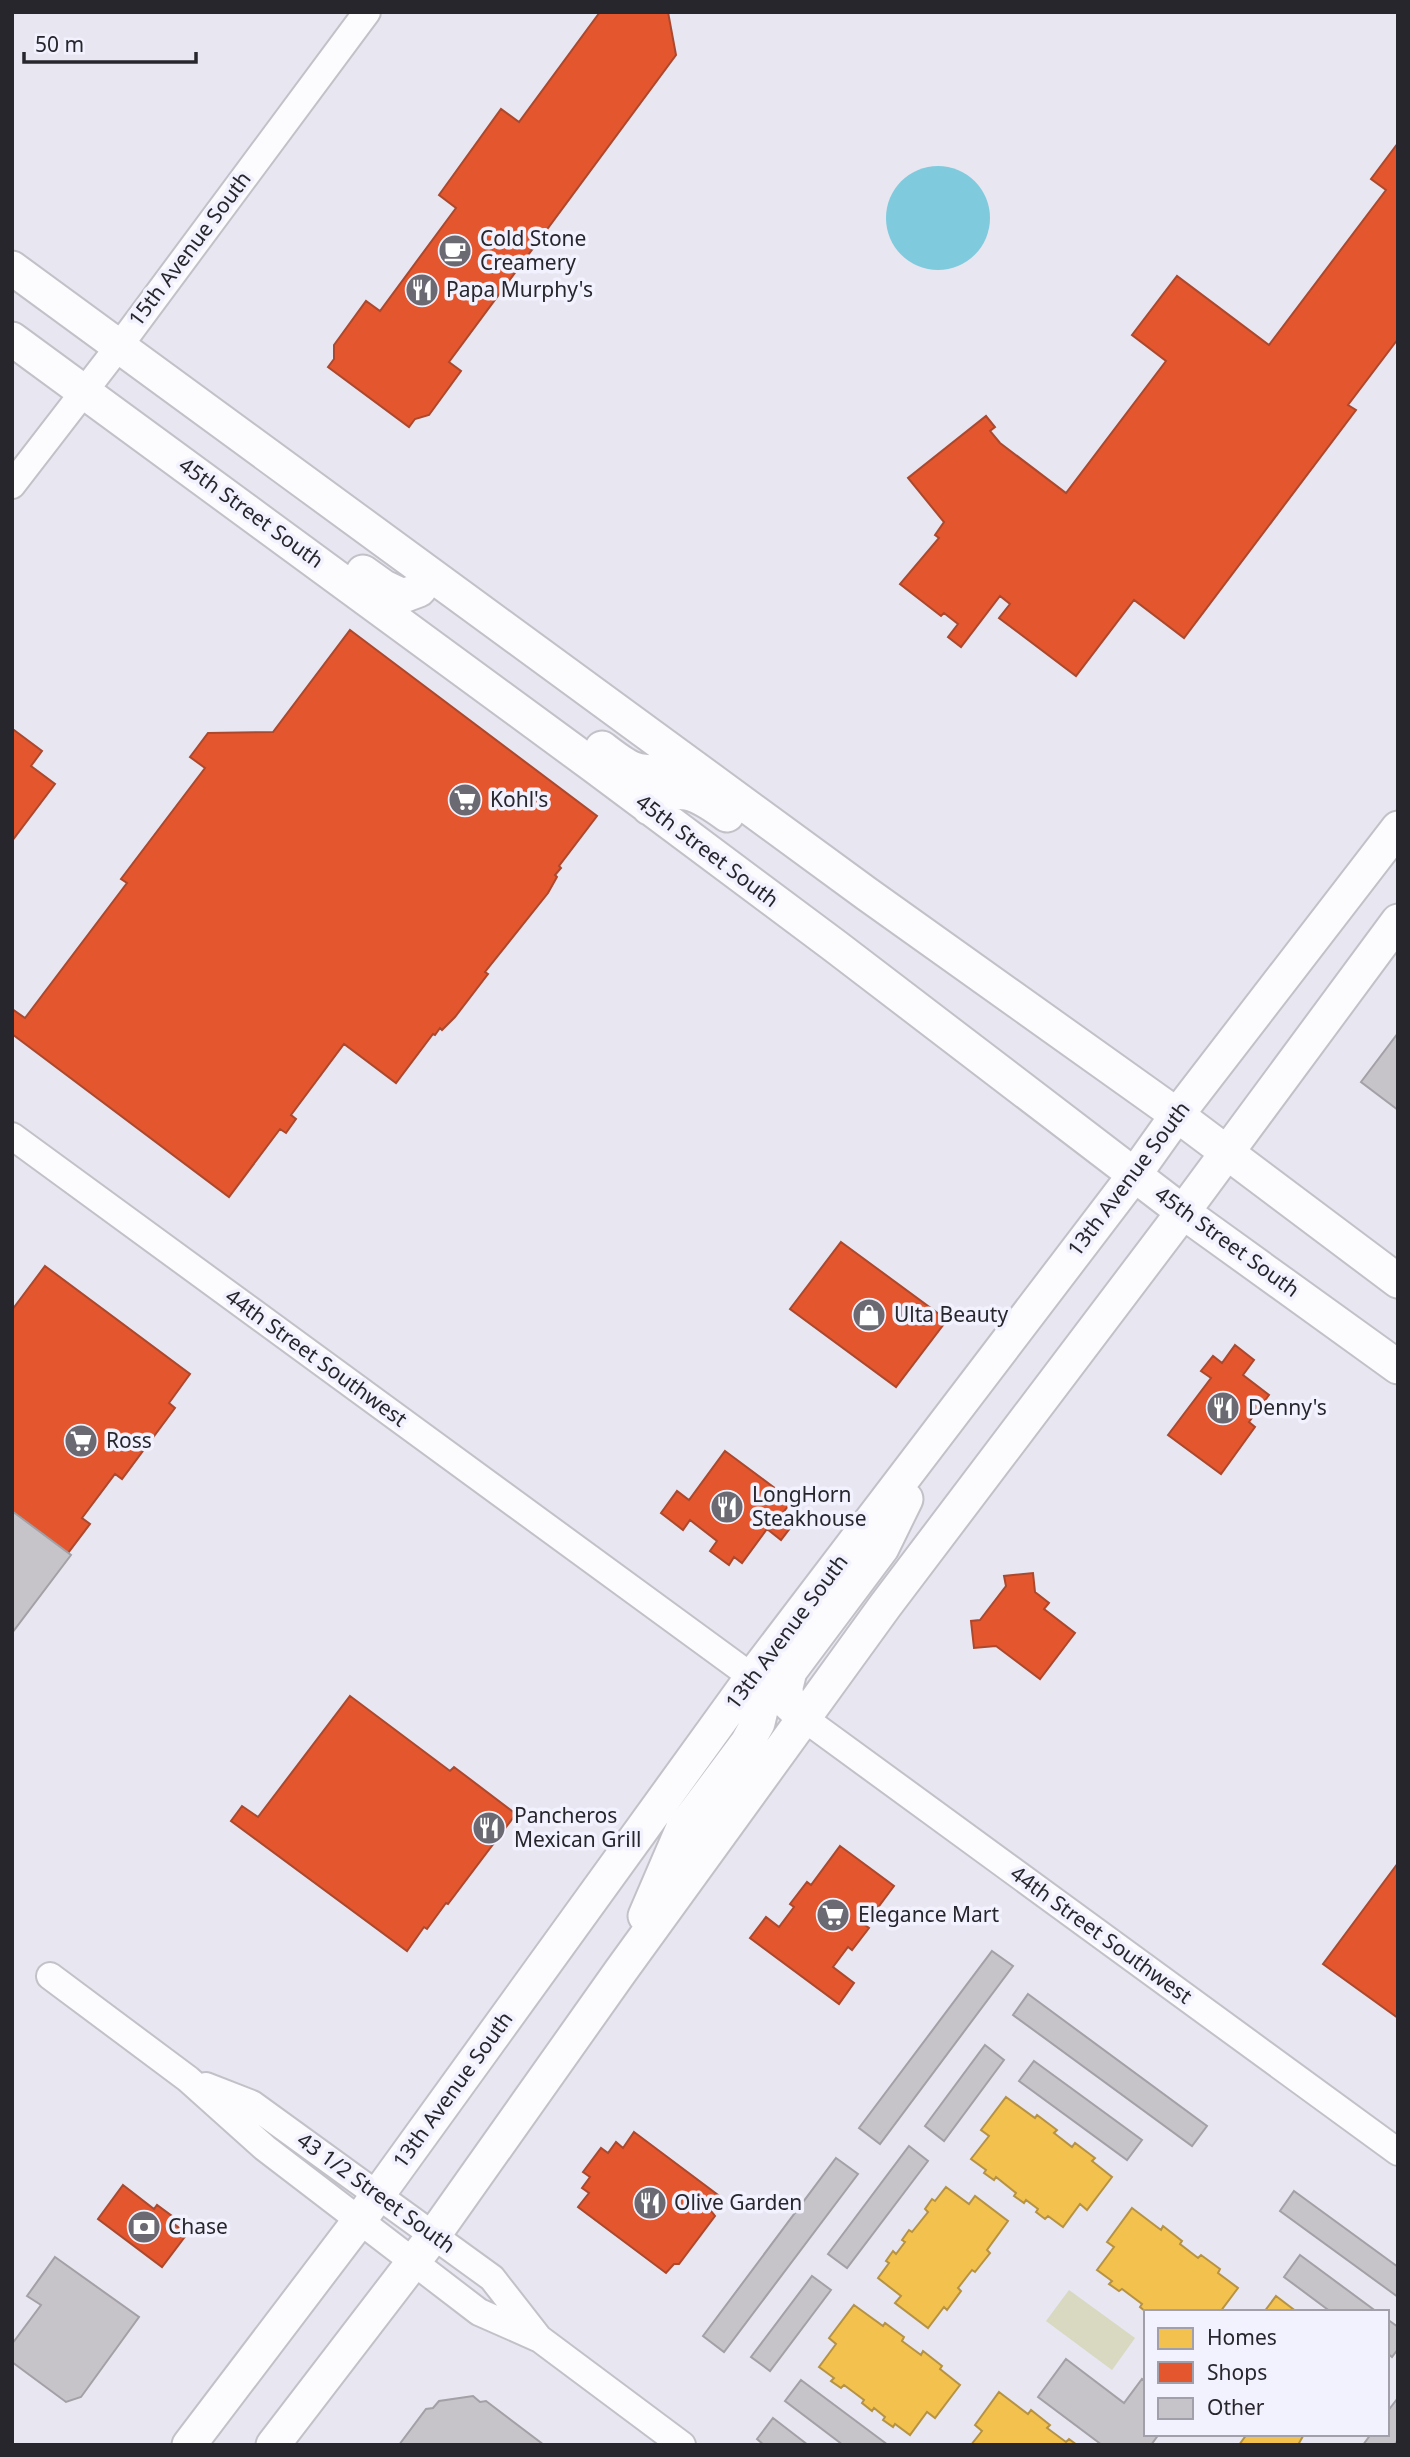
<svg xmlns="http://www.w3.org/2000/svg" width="1410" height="2457" font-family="'Noto Sans',sans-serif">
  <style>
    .green { fill: #d8d9c0 }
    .water { fill: #80cade }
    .homes { fill: #f2c14e; stroke: #b59244; stroke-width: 2 }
    .shops { fill: #e4572e; stroke: #ab482d; stroke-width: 2 }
    .building { fill: #c6c3c9; stroke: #a3a0a6; stroke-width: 2 }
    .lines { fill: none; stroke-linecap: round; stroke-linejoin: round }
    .minor-casing { stroke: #c2c1c8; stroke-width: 30 }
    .major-casing { stroke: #c2c1c8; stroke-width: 37 }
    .minor { stroke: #fcfbfd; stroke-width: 26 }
    .major { stroke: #fcfbfd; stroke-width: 33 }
    .labels { text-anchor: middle; stroke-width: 7; stroke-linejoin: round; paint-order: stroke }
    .poi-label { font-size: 21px; fill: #27262c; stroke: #f2f1fe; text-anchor: start }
    .street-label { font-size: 21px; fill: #27262c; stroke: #f2f1fe }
  </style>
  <rect width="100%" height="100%" fill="#e8e6f0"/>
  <path class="green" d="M 1069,2290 L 1135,2338 L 1112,2370 L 1046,2321 Z"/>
  <path class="water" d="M886 218a52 52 0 1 1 104 0a52 52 0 1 1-104 0Z"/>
  <path class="homes" d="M 1006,2097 L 1035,2118 L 1037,2115 L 1057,2130 L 1054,2133 L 1072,2147 L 1075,2143 L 1095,2158 L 1092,2161 L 1112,2177 L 1087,2210 L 1080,2204 L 1063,2227 L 1048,2216 L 1045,2219 L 1036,2212 L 1038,2209 L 1026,2200 L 1024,2203 L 1014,2196 L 1016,2193 L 996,2177 L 994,2180 L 984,2173 L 986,2170 L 971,2159 L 989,2136 L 981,2130 Z
    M 946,2187 L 969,2204 L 975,2196 L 1008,2221 L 987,2250 L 990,2253 L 975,2272 L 972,2270 L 958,2288 L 961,2291 L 947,2310 L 944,2307 L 928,2328 L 895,2303 L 901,2296 L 878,2278 L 889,2263 L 886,2261 L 893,2251 L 896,2254 L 905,2242 L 902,2240 L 909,2230 L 912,2232 L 928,2212 L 925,2209 L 932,2199 L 935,2201 Z
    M 1132,2208 L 1161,2230 L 1163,2226 L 1182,2241 L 1180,2244 L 1198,2258 L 1201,2255 L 1220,2269 L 1218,2273 L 1238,2288 L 1220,2312 L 1146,2312 L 1140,2307 L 1142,2304 L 1122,2289 L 1119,2291 L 1109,2284 L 1112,2281 L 1097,2270 L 1114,2247 L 1107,2242 Z
    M 1276,2296 L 1297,2312 L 1264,2312 Z
    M 854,2305 L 883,2326 L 885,2323 L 904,2337 L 902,2341 L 921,2355 L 923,2351 L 942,2366 L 940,2369 L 960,2385 L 935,2418 L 927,2412 L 910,2435 L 895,2424 L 893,2427 L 883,2420 L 885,2417 L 874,2408 L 872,2411 L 862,2403 L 864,2400 L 844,2385 L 841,2388 L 831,2381 L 834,2378 L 819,2367 L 836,2344 L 829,2338 Z
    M 999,2392 L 1028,2414 L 1031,2410 L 1050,2425 L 1047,2428 L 1066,2442 L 1069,2439 L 1077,2445 L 971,2445 L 982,2431 L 975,2425 Z
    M 1247,2434 L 1300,2434 L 1303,2436 L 1298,2445 L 1239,2445 Z"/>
  <path class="shops" d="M 600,12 L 668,12 L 676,55 L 449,362 L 461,371 L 429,415 L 415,419 L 409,427 L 328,367 L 334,359 L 334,345 L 366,301 L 380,311 L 456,208 L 439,195 L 501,109 L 519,122 Z
    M 1398,143 L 1398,339 L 1348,405 L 1356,410 L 1184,638 L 1134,600 L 1076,676 L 999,618 L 1010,604 L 1000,596 L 961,647 L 948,637 L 958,624 L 944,613 L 941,616 L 900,584 L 939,538 L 935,535 L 944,522 L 908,478 L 986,416 L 995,427 L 990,431 L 1000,443 L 1066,493 L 1166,361 L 1132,335 L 1177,276 L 1269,345 L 1386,190 L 1371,179 Z
    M 350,630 L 597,816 L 559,866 L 561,868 L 555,875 L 557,877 L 548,893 L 485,972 L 488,974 L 455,1017 L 442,1030 L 440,1028 L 435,1035 L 433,1034 L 396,1083 L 344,1044 L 291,1115 L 296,1119 L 286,1133 L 280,1129 L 229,1197 L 12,1034 L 12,1009 L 25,1018 L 127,883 L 121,879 L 205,768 L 190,757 L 208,733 L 273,732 Z
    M 14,730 L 42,751 L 31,766 L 55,784 L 12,841 L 12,732 Z
    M 841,1242 L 947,1320 L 896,1387 L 790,1309 Z
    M 45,1266 L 190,1374 L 169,1403 L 175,1408 L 122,1479 L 115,1474 L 82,1518 L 90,1524 L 68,1553 L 12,1511 L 12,1310 Z
    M 1235,1345 L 1254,1360 L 1243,1375 L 1269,1395 L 1249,1422 L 1255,1427 L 1221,1474 L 1168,1435 L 1211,1378 L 1201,1371 L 1213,1356 L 1222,1363 Z
    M 725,1451 L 792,1501 L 782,1514 L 794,1523 L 781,1540 L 767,1529 L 742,1563 L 734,1557 L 729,1565 L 710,1551 L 717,1541 L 690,1520 L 683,1530 L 661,1513 L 677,1491 L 689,1500 Z
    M 1033,1573 L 1035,1592 L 1049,1603 L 1044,1609 L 1075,1633 L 1040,1679 L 996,1646 L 974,1648 L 971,1621 L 980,1620 L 1006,1586 L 1004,1576 Z
    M 350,1696 L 450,1771 L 454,1767 L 516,1814 L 448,1904 L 446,1903 L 427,1929 L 424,1927 L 407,1951 L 231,1821 L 242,1806 L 258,1817 Z
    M 840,1846 L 894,1886 L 865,1925 L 869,1928 L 852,1950 L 848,1947 L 833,1967 L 854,1983 L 839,2004 L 750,1938 L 766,1917 L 779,1927 L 794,1907 L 790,1904 L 807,1882 L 811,1885 Z
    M 1398,1863 L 1398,2018 L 1323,1964 Z
    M 634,2132 L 722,2198 L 712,2212 L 715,2216 L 679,2264 L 674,2264 L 666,2273 L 578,2207 L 589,2193 L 582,2188 L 590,2177 L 583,2172 L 601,2148 L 608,2153 L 616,2142 L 623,2148 Z
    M 123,2185 L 154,2209 L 157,2205 L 172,2216 L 169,2220 L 187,2234 L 162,2267 L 98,2219 Z"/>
  <path class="building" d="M 1398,1033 L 1398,1110 L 1361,1082 Z
    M 12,1511 L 71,1555 L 12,1633 Z
    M 992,1951 L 1013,1966 L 880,2144 L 859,2128 Z
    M 1028,1994 L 1207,2126 L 1192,2146 L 1013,2015 Z
    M 985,2045 L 1004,2060 L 944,2141 L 925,2126 Z
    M 1034,2061 L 1142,2140 L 1127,2160 L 1019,2081 Z
    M 909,2146 L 928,2161 L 847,2268 L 828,2254 Z
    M 836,2158 L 858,2174 L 724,2352 L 703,2336 Z
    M 1294,2191 L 1398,2267 L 1398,2297 L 1280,2211 Z
    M 1300,2255 L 1377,2312 L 1331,2312 L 1284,2277 Z
    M 55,2257 L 139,2317 L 81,2397 L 66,2402 L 12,2362 L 12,2344 L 41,2305 L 27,2296 Z
    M 812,2276 L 831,2290 L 770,2371 L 751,2357 Z
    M 1387,2319 L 1398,2327 L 1398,2349 L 1392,2357 L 1387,2353 Z
    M 1066,2359 L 1124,2403 L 1142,2379 L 1146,2382 L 1146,2434 L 1159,2434 L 1151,2445 L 1102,2445 L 1038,2397 Z
    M 801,2380 L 888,2445 L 843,2445 L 785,2401 Z
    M 473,2396 L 480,2402 L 486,2401 L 544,2445 L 399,2445 L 426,2409 L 433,2408 L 439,2401 Z
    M 1398,2398 L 1398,2440 L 1394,2445 L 1363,2445 L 1371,2434 L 1387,2434 L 1387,2412 Z
    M 773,2418 L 808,2445 L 764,2445 L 757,2439 Z"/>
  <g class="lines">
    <defs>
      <path id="minor" d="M 12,485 L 120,345 L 367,12
        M 12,1136 L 752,1677
        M 805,1719 L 1398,2152
        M 50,1976 L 188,2079 L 265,2148 L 479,2312 L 540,2339 L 682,2445
        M 206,2086 L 252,2104 L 492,2278 L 538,2337"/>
      <path id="major" d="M 12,268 L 867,894 L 1177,1115 L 1398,1281
        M 12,339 L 594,766 L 835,946 L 1183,1212 L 1398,1367
        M 363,572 L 384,587 L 403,596 L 419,590 L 430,575
        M 602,748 C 629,769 635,774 670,771 L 681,759
        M 649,808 C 676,779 701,796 727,815
        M 805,1719 L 787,1702 L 786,1687 L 790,1671 L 882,1548 L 906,1499
        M 645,1916 L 682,1830 L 747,1743 L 758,1723 L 763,1702 L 752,1677
        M 189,2445 L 359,2221 L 752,1677 L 1135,1174 L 1177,1115 L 1398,828
        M 273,2445 L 434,2235 L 620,1972 L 885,1606 L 1183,1212 L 1398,921"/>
    </defs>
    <use href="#minor" class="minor-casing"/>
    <use href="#major" class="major-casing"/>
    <use href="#minor" class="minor"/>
    <use href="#major" class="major"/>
  </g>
  <defs>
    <symbol id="cafe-disc" viewBox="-11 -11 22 22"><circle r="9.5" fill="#6b6971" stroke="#f2f1fe"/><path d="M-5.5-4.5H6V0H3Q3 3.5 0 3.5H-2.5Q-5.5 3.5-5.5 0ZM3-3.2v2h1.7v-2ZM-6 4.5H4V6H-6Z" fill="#fff"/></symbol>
    <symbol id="restaurant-disc" viewBox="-11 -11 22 22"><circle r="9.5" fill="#6b6971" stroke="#f2f1fe"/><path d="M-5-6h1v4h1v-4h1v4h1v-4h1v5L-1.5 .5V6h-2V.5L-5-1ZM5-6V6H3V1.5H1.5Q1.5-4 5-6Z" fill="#fff"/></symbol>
    <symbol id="supermarket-disc" viewBox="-11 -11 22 22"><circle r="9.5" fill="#6b6971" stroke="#f2f1fe"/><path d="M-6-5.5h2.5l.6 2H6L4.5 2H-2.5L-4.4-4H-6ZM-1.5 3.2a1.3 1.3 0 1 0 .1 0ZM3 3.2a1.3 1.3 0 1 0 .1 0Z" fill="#fff"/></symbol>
    <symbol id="shop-disc" viewBox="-11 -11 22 22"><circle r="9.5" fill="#6b6971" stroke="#f2f1fe"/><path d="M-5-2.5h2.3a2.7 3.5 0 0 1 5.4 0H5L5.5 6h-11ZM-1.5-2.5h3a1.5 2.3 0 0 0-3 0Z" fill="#fff"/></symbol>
    <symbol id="bank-disc" viewBox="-11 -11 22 22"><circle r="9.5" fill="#6b6971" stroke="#f2f1fe"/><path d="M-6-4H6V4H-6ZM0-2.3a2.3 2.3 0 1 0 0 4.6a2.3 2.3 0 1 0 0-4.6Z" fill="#fff"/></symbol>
  </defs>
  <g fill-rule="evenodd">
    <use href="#cafe-disc" x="436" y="232" width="38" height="38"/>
    <use href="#restaurant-disc" x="403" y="271" width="38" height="38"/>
    <use href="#supermarket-disc" x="446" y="781" width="38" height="38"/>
    <use href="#shop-disc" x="850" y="1296" width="38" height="38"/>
    <use href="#restaurant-disc" x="1204" y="1389" width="38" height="38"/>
    <use href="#supermarket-disc" x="62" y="1422" width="38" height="38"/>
    <use href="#restaurant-disc" x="708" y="1488" width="38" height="38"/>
    <use href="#restaurant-disc" x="470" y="1809" width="38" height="38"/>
    <use href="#supermarket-disc" x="814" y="1896" width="38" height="38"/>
    <use href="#restaurant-disc" x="631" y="2184" width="38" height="38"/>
    <use href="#bank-disc" x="125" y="2208" width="38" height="38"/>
  </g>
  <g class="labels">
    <g class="poi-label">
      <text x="480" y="246">Cold Stone<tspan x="480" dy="24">Creamery</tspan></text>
      <text x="446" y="297">Papa Murphy's</text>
      <text x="490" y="807">Kohl's</text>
      <text x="894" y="1322">Ulta Beauty</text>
      <text x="1248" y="1415">Denny's</text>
      <text x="106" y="1448">Ross</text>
      <text x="752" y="1502">LongHorn<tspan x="752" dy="24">Steakhouse</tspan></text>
      <text x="514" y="1823">Pancheros<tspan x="514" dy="24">Mexican Grill</tspan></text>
      <text x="858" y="1922">Elegance Mart</text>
      <text x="674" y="2210">Olive Garden</text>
      <text x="168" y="2234">Chase</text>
    </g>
    <g class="street-label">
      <text transform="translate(190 249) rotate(-53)" y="7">15th Avenue South</text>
      <text transform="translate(251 513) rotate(36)" y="7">45th Street South</text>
      <text transform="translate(707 851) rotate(37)" y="7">45th Street South</text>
      <text transform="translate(1129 1179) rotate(-53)" y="7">13th Avenue South</text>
      <text transform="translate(1227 1242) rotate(36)" y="7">45th Street South</text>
      <text transform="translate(316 1358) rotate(36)" y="7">44th Street Southwest</text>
      <text transform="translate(787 1632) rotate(-53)" y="7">13th Avenue South</text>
      <text transform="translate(1101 1935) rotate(36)" y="7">44th Street Southwest</text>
      <text transform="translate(453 2090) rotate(-54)" y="7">13th Avenue South</text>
      <text transform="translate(376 2193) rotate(36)" y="7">43 1/2 Street South</text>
    </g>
  </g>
  <rect width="1410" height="2457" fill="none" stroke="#27262c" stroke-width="28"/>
  <rect x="1144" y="2310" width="245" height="126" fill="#f2f1fe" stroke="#a1a0aa" stroke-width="2"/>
  <rect x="1158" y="2328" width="35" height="21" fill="#f2c14e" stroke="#a1a0aa" stroke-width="2"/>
  <text x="1207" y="2345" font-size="21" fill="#27262c">Homes</text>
  <rect x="1158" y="2362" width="35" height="21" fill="#e4572e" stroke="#a1a0aa" stroke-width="2"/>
  <text x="1207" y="2380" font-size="21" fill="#27262c">Shops</text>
  <rect x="1158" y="2398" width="35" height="21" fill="#c6c3c9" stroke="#a1a0aa" stroke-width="2"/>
  <text x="1207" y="2415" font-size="21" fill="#27262c">Other</text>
  <path d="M24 52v10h172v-10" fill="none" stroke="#27262c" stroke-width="3.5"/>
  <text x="35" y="52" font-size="21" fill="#27262c" stroke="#f2f1fe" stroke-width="5" paint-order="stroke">50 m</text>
</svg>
